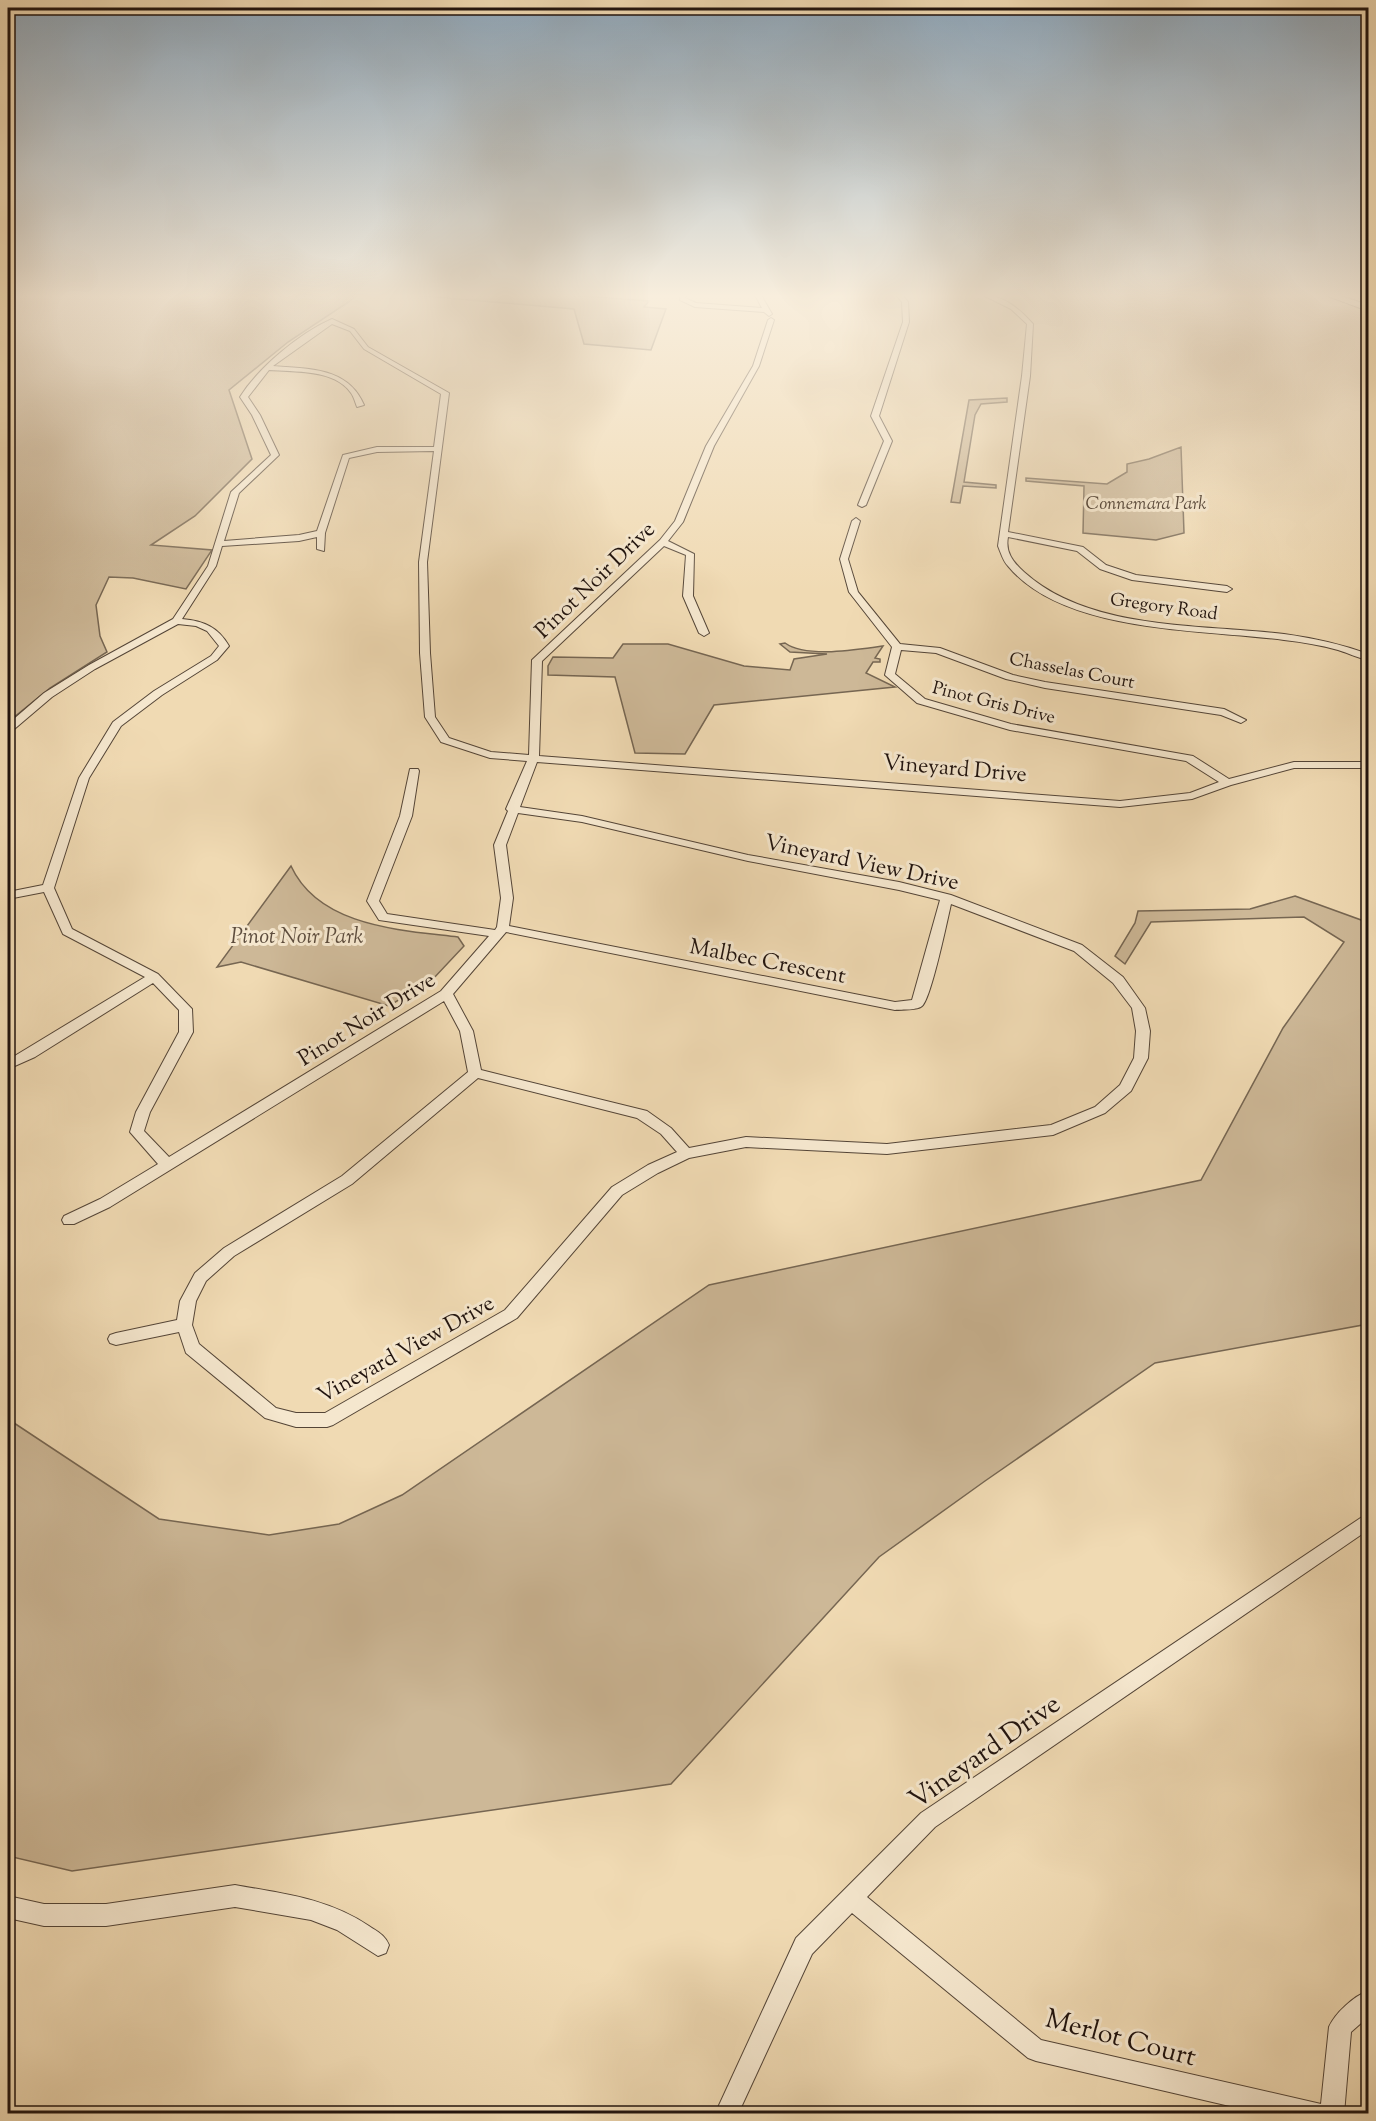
<svg xmlns="http://www.w3.org/2000/svg" width="1376" height="2121" font-family="'Sorts Mill Goudy',serif">
  <style>
    .green { fill: #cdb897; stroke: #766652; stroke-width: 1.5 }
    .lines { fill: none; stroke-linecap: round; stroke-linejoin: round }
    .minor-casing { stroke: #544537; stroke-width: 2 }
    .secondary-casing { stroke: #20130e; stroke-width: 2 }
    .minor { fill: #f5e7ce; fill-rule: evenodd }
    .secondary { fill: #f5e7ce; fill-rule: evenodd }
    .labels { text-anchor: middle; stroke-width: 6; stroke-linejoin: round; paint-order: stroke }
    .far-park-label { font-size: 18px; font-style: italic; fill: #5d4d3e; stroke: #f5e7ce }
    .far-street-label { font-size: 18px; fill: #20130e; stroke: #f5e7ce }
    .street-label { font-size: 22px; fill: #20130e; stroke: #f5e7ce }
    .park-label { font-size: 22px; font-style: italic; fill: #5d4d3e; stroke: #f5e7ce }
    .near-street-label { font-size: 27px; fill: #20130e; stroke: #f5e7ce }
  </style>
  <rect width="100%" height="100%" fill="#f0dab3"/>
  <filter id="stains"><feTurbulence type="fractalNoise" baseFrequency=".00333" numOctaves="4"/><feColorMatrix values="0 0 0 0 .2 0 0 0 0 .09 0 0 0 0 .02 0 0 0 .5 -.17"/></filter>
  <radialGradient id="worn" r=".72"><stop offset=".6" stop-color="#630" stop-opacity="0"/><stop offset="1" stop-color="#630" stop-opacity=".3"/></radialGradient>
  <path class="green" d="M 8,295 L 359,295 L 288,342 L 229,390 L 252,459 L 195,516 L 151,545 L 212,550 L 186,589 L 133,578 L 109,577 L 96,605 L 100,636 L 107,652 L 50,688 L 8,722 Z
    M 412,295 L 569,295 L 649,301 L 644,307 L 666,309 L 651,350 L 584,344 L 574,309 Z
    M 1007,398 L 1007,402 L 981,404 L 975,415 L 964,482 L 996,485 L 996,488 L 963,486 L 960,503 L 951,502 L 969,400 Z
    M 1181,447 L 1184,533 L 1156,540 L 1083,533 L 1084,486 L 1026,481 L 1026,478 L 1107,484 L 1127,472 L 1127,464 L 1149,459 Z
    M 785,643 C 806,658 857,650 883,646 L 875,658 L 880,659 L 880,662 L 873,662 L 866,673 L 895,687 L 714,705 L 685,754 L 635,753 L 615,677 L 548,675 L 548,666 L 553,657 L 613,658 L 623,644 L 668,644 L 744,666 L 790,670 L 794,659 L 827,654 L 790,652 L 780,644 Z
    M 291,866 C 319,927 401,930 458,937 L 464,946 L 433,979 L 389,1006 L 241,962 L 217,967 Z
    M 1295,896 L 1364,921 L 1368,916 L 1368,1324 L 1155,1363 L 985,1481 L 879,1557 L 671,1784 L 72,1871 L 8,1856 L 8,1419 L 159,1519 L 269,1535 L 339,1524 L 402,1495 L 709,1285 L 1201,1180 L 1283,1028 L 1344,942 L 1304,917 L 1151,922 L 1125,964 L 1115,956 L 1135,923 L 1138,911 L 1250,909 Z"/>
  <g class="lines">
    <defs>
      <path id="minor" d="M 680,295 L 686,295 L 685,298 L 696,303 L 762,308 L 755,295 L 761,295 L 772,314 L 769,316 L 764,312 L 695,307 L 680,300 Z
        M 896,295 L 902,295 L 908,302 L 909,322 L 879,416 L 892,441 L 866,505 L 862,507 L 858,505 L 884,441 L 871,416 L 903,322 L 902,302 Z
        M 983,295 C 1002,294 1021,310 1033,324 L 1030,376 L 1008,532 L 1083,547 L 1106,565 L 1136,575 L 1227,586 L 1232,589 L 1227,592 L 1132,580 L 1100,569 L 1077,551 L 1008,537 C 1005,552 1013,562 1024,572 C 1089,631 1201,624 1284,634 C 1313,638 1341,644 1368,654 L 1368,660 C 1358,658 1348,653 1338,650 C 1320,645 1302,642 1284,640 C 1203,629 1064,634 1008,566 C 1003,561 1001,553 998,546 L 1022,376 L 1027,324 L 1011,309 Z
        M 332,319 L 354,329 L 368,347 L 449,393 L 427,562 L 430,653 L 435,717 L 449,738 L 491,752 L 529,755 L 532,660 L 660,540 L 675,521 L 706,446 L 753,366 L 768,320 L 771,318 L 774,320 L 759,366 L 714,446 L 683,522 L 668,541 L 694,554 L 693,596 L 709,633 L 704,636 L 699,633 L 683,596 L 686,555 L 664,546 L 542,661 L 539,756 L 1120,801 L 1190,793 L 1219,782 L 1186,761 L 1010,730 L 917,703 L 885,675 L 892,647 L 849,592 L 840,559 L 852,521 L 856,518 L 860,521 L 848,559 L 858,592 L 900,644 L 940,648 L 1013,675 L 1045,682 L 1224,709 L 1246,720 L 1241,723 L 1221,715 L 1045,688 L 1006,679 L 936,653 L 901,650 L 895,674 L 925,699 L 1011,724 L 1193,756 L 1229,779 L 1294,762 L 1368,762 L 1368,768 L 1294,768 L 1231,785 L 1192,799 L 1120,807 L 537,762 L 520,807 L 582,816 L 748,855 L 899,882 L 951,895 L 1082,945 L 1123,977 L 1145,1008 L 1150,1031 L 1148,1058 L 1131,1091 L 1105,1113 L 1053,1135 L 887,1154 L 746,1147 L 689,1158 L 658,1173 L 622,1195 L 517,1318 L 333,1425 L 327,1427 L 296,1427 L 265,1418 L 186,1353 L 179,1332 L 116,1345 L 110,1343 L 108,1339 L 110,1335 L 116,1333 L 177,1320 L 180,1301 L 195,1273 L 224,1248 L 342,1176 L 468,1072 L 460,1031 L 444,1001 L 110,1207 L 74,1224 L 64,1224 L 62,1220 L 64,1216 L 100,1199 L 158,1164 L 130,1132 L 136,1112 L 179,1032 L 179,1010 L 153,983 L 35,1057 L 8,1069 L 8,1060 L 145,977 L 63,934 L 44,892 L 8,899 L 8,892 L 43,885 L 79,778 L 113,722 L 154,691 L 211,656 L 219,646 L 207,631 L 196,626 L 178,624 L 95,669 L 52,697 L 12,731 L 8,732 L 8,724 L 44,693 L 89,665 L 173,619 L 208,566 L 231,492 L 271,455 L 252,415 L 240,397 C 258,368 300,333 332,319 ZM 332,324 L 350,331 L 364,349 L 441,394 L 434,447 L 377,447 L 343,455 L 317,531 L 299,535 L 224,541 L 239,493 L 279,455 L 260,415 L 248,397 L 269,370 C 294,372 335,369 351,393 C 354,397 355,402 357,407 L 364,405 C 348,367 309,369 273,366 ZM 434,451 L 419,562 L 420,653 L 425,717 L 441,742 L 490,758 L 527,761 L 506,809 L 508,811 L 494,845 L 501,898 L 497,927 L 495,930 L 387,914 L 379,901 L 412,816 L 419,771 L 418,769 L 410,769 L 400,816 L 367,901 L 379,920 L 489,936 L 441,991 L 169,1157 L 144,1131 L 150,1112 L 193,1032 L 192,1009 L 158,974 L 72,929 L 54,888 L 89,778 L 121,726 L 162,695 L 217,660 L 229,646 C 218,627 204,621 182,619 L 216,566 L 222,546 L 299,541 L 317,537 L 317,549 L 324,551 L 325,533 L 349,458 L 377,452 ZM 518,813 L 582,822 L 748,861 L 899,890 L 940,900 L 912,1000 L 895,1002 L 509,926 L 513,898 L 506,845 ZM 951,904 L 1074,951 L 1113,983 L 1132,1008 L 1136,1031 L 1134,1058 L 1120,1085 L 1095,1107 L 1051,1125 L 887,1144 L 746,1137 L 689,1148 L 671,1128 L 647,1111 L 481,1070 L 473,1031 L 453,994 L 506,932 L 895,1010 C 902,1009 918,1011 923,1005 C 932,994 947,922 951,904 ZM 478,1078 L 637,1118 L 661,1134 L 677,1152 L 648,1165 L 612,1187 L 505,1310 L 325,1413 L 296,1413 L 276,1408 L 199,1344 L 192,1325 L 196,1301 L 206,1281 L 234,1256 L 352,1184 Z
        M 1368,1513 L 1368,1530 L 935,1827 L 867,1897 L 1041,2040 L 1321,2104 L 1329,2027 C 1335,2013 1354,1996 1368,1991 L 1368,2017 L 1351,2032 L 1344,2114 L 1264,2114 L 1036,2061 L 1028,2058 L 852,1913 L 812,1954 L 738,2114 L 715,2114 L 796,1938 L 921,1813 Z
        M 235,1885 C 284,1894 327,1898 369,1926 C 378,1932 385,1935 389,1945 L 386,1953 L 378,1956 L 337,1930 L 311,1920 L 235,1907 L 106,1926 L 44,1926 L 8,1918 L 8,1896 L 44,1904 L 106,1904 Z"/>
      <path id="secondary" d="M 1325,295 L 1338,295 L 1368,305 L 1368,311 Z"/>
    </defs>
    <use href="#minor" class="minor-casing"/>
    <use href="#secondary" class="secondary-casing"/>
    <use href="#minor" class="minor"/>
    <use href="#secondary" class="secondary"/>
  </g>
  <linearGradient id="sky" x2="0" y2="1"><stop stop-color="#8fa8bc"/><stop offset="0.5" stop-color="#f8eedd"/><stop offset="1" stop-color="#f8eedd" stop-opacity="0"/></linearGradient>
  <rect width="1376" height="592" fill="url(#sky)"/>
  <g class="labels">
    <g class="far-park-label">
      <text x="1146" y="509">Connemara Park</text>
    </g>
    <g class="far-street-label">
      <text transform="translate(1164 606) rotate(8)" y="6">Gregory Road</text>
      <text transform="translate(1072 670) rotate(11)" y="6">Chasselas Court</text>
      <text transform="translate(994 702) rotate(14)" y="6">Pinot Gris Drive</text>
    </g>
    <g class="street-label">
      <text transform="translate(594 579) rotate(-44)" y="8">Pinot Noir Drive</text>
      <text transform="translate(955 767) rotate(5)" y="8">Vineyard Drive</text>
      <text transform="translate(862 861) rotate(12)" y="8">Vineyard View Drive</text>
      <text transform="translate(768 960) rotate(11)" y="8">Malbec Crescent</text>
      <text transform="translate(366 1018) rotate(-32)" y="8">Pinot Noir Drive</text>
      <text transform="translate(405 1348) rotate(-29)" y="8">Vineyard View Drive</text>
    </g>
    <g class="park-label">
      <text x="297" y="943">Pinot Noir Park</text>
    </g>
    <g class="near-street-label">
      <text transform="translate(984 1751) rotate(-35)" y="9">Vineyard Drive</text>
      <text transform="translate(1121 2037) rotate(15)" y="9">Merlot Court</text>
    </g>
  </g>
  <rect width="1376" height="2121" fill="none" stroke="#f0dab3" stroke-width="30"/>
  <rect x="9" y="9" width="1358" height="2103" fill="none" stroke="#20130e" stroke-width="3"/>
  <rect x="15" y="15" width="1346" height="2091" fill="none" stroke="#20130e" stroke-width="1.5"/>
  <rect width="100%" height="100%" filter="url(#stains)"/>
  <rect width="100%" height="100%" fill="url(#worn)"/>
</svg>
